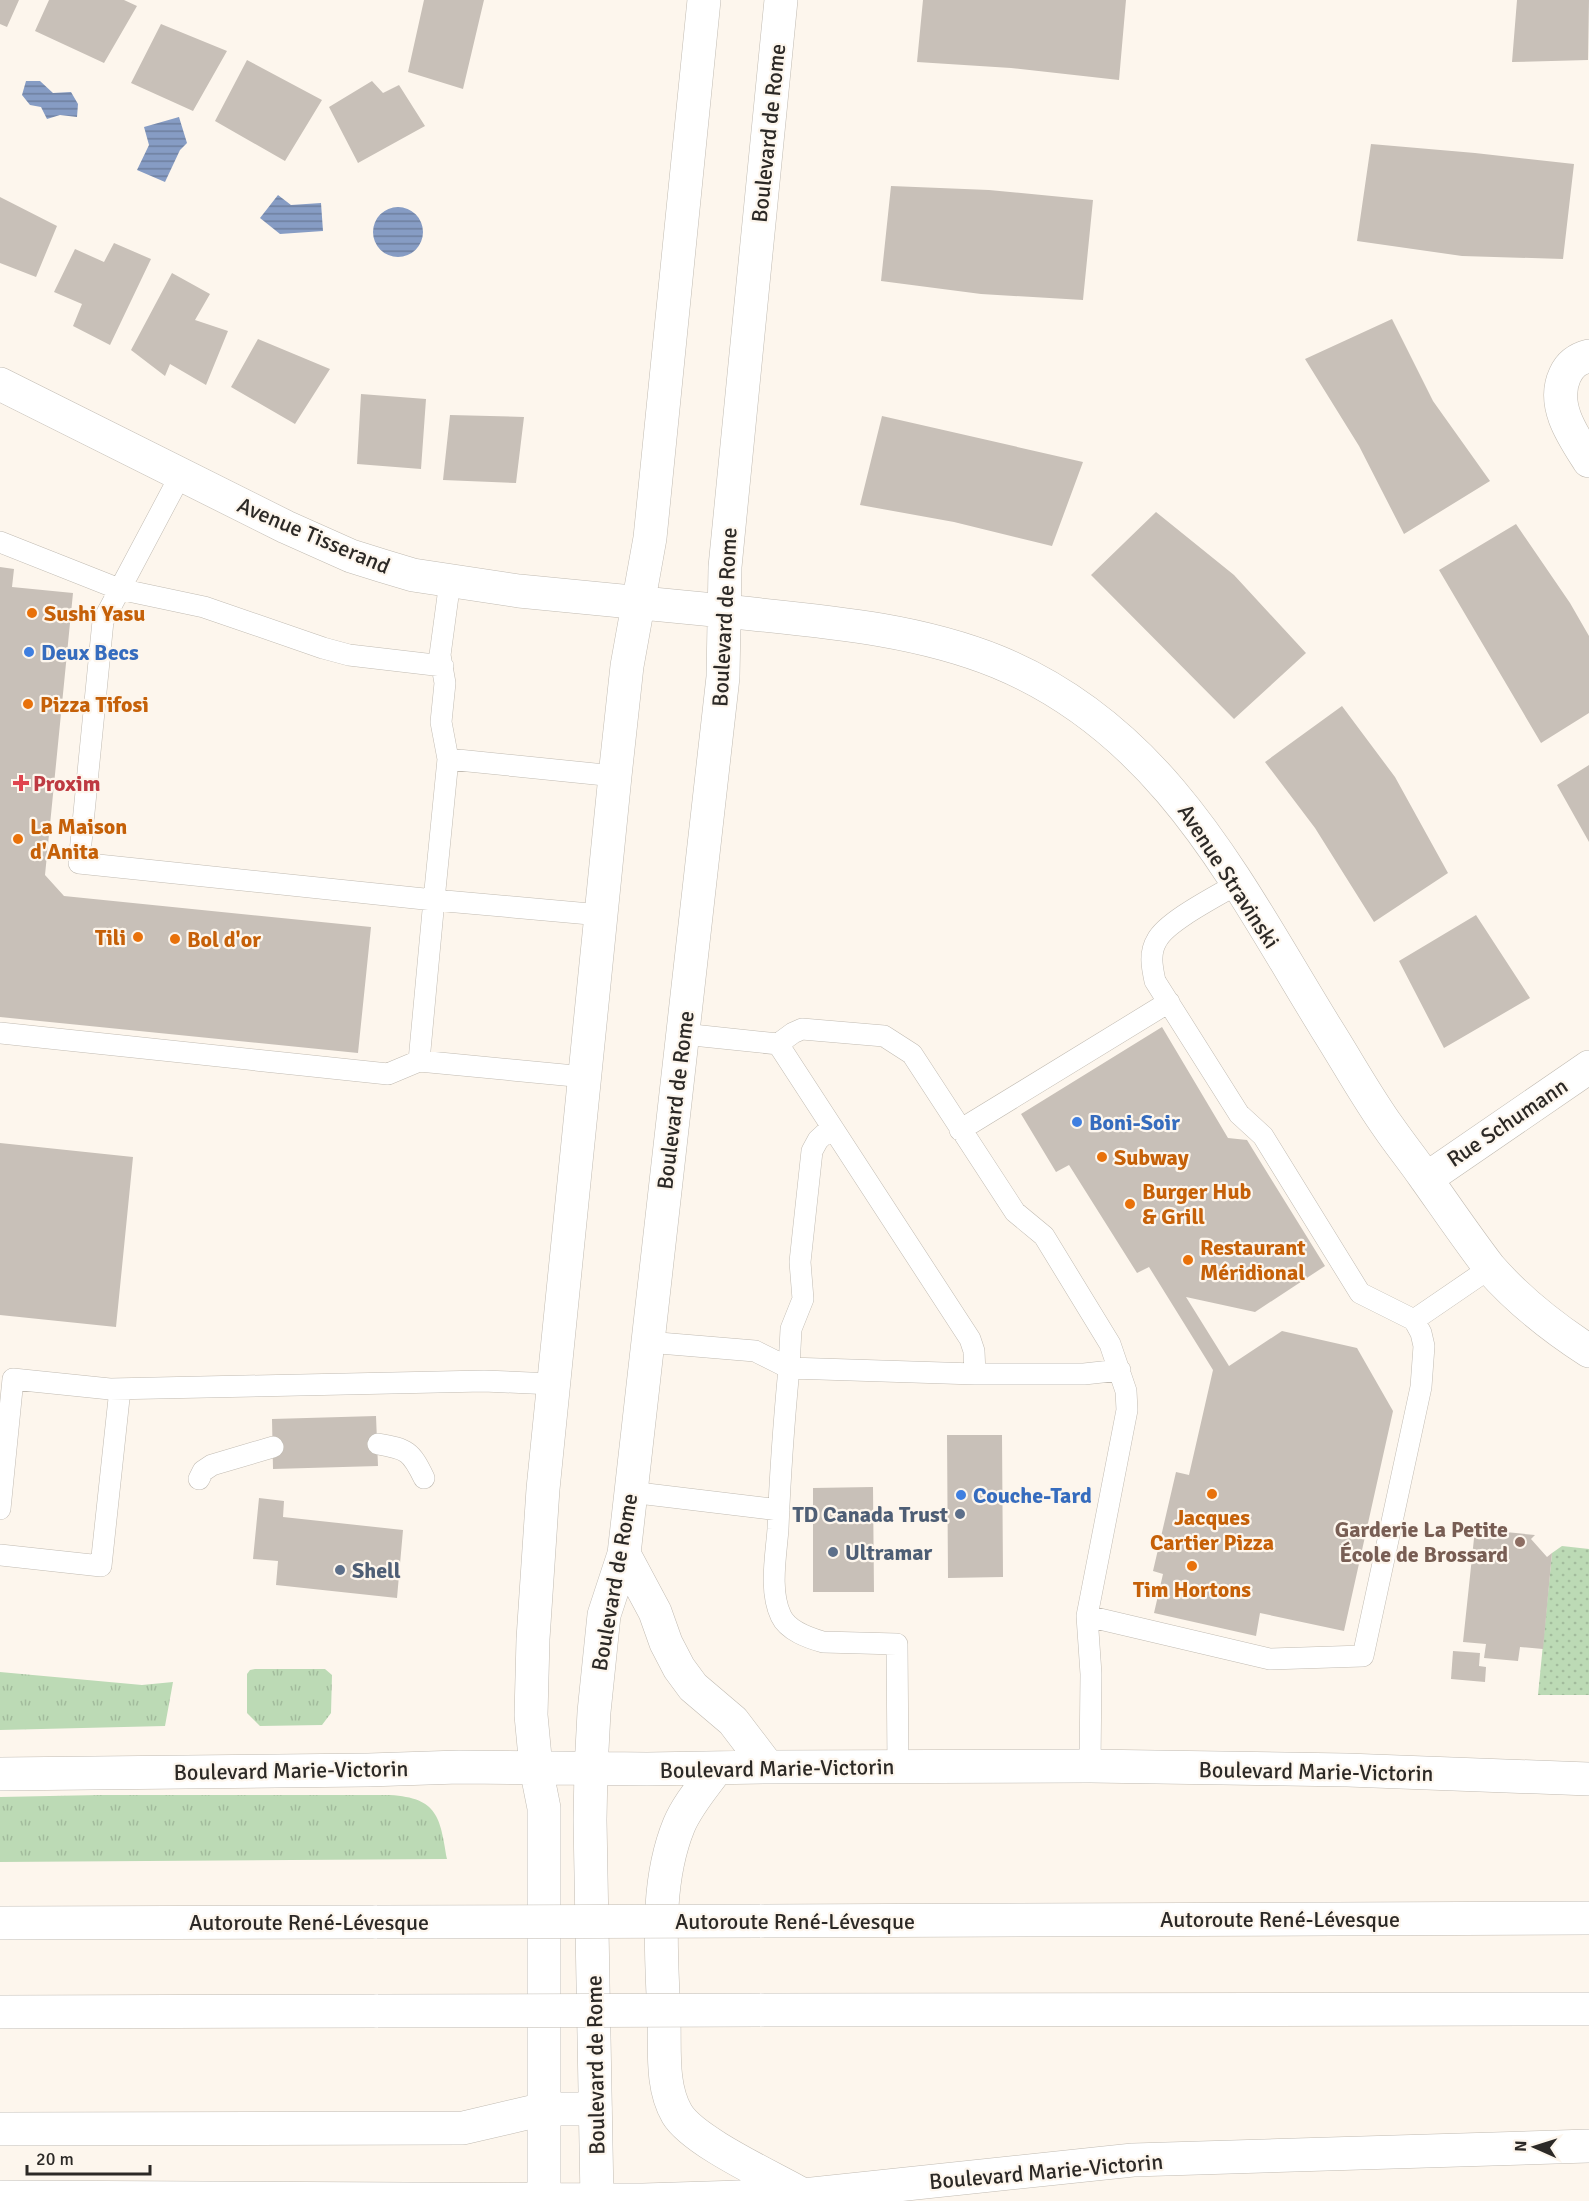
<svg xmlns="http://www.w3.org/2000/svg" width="1589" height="2201" font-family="Signika,sans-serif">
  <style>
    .grass { fill: url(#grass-tufts) }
    .park { fill: url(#park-dots) }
    .water { fill: url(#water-rules) }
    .building { fill: #c8c0b8 }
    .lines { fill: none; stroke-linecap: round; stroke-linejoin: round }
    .lane-casing { stroke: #c1bbb2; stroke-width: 22 }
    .street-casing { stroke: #c1bbb2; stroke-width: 34 }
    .secondary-casing { stroke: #c1bbb2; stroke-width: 34 }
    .highway-casing { stroke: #c1bbb2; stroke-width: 34 }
    .lane { stroke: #fff; stroke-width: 21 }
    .street { stroke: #fff; stroke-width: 33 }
    .secondary { stroke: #fff; stroke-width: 33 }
    .highway { stroke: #fff; stroke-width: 33 }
    .highway-bridge-casing { stroke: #c1bbb2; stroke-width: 34; stroke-linecap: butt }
    .highway-bridge { stroke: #fff; stroke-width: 33 }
    .food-dot { fill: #e8710a; stroke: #fdf6ed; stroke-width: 2 }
    .shop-dot { fill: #3f7fe0; stroke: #fdf6ed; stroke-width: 2 }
    .health-dot { fill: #e0444e; stroke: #fdf6ed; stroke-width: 2 }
    .service-dot { fill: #5c6f8a; stroke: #fdf6ed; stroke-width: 2 }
    .education-dot { fill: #8d6e63; stroke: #fdf6ed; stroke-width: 2 }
    .labels { text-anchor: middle; stroke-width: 4.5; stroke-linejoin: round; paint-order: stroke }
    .street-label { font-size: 22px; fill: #2c2926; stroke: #fdf6ed }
    .food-label { font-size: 22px; font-weight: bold; fill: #c56008; stroke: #fdf6ed; text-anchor: start }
    .shop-label { font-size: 22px; font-weight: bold; fill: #366cbe; stroke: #fdf6ed; text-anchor: start }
    .health-label { font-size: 22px; font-weight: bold; fill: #be3a42; stroke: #fdf6ed; text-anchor: start }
    .service-label { font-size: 22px; font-weight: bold; fill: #4e5e75; stroke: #fdf6ed; text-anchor: start }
    .education-label { font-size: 22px; font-weight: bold; fill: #785e54; stroke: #fdf6ed; text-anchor: end }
  </style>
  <defs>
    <pattern id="grass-tufts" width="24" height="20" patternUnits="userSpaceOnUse" patternTransform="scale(1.5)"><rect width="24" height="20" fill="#bcdab5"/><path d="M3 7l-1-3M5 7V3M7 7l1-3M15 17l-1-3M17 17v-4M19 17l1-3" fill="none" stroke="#a2bb9c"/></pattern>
    <pattern id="park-dots" width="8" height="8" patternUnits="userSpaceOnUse" patternTransform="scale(1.5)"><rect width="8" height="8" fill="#bcdab5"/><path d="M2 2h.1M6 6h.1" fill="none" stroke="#a2bb9c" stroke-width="1.8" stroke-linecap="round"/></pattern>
    <pattern id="water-rules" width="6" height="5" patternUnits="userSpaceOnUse" patternTransform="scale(1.5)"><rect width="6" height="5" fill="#869cc4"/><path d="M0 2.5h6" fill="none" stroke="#6e7f9f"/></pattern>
  </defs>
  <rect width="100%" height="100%" fill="#fdf6ed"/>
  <path class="grass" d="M 255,1669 L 325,1669 L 332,1675 L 331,1713 L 322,1725 L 260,1726 L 247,1713 L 247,1674 L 250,1670 Z
    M 0,1672 L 142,1685 L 173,1682 L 165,1726 L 0,1730 Z
    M 99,1795 L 390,1795 C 438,1798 440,1817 447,1859 L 0,1862 L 0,1797 Z"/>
  <path class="park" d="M 1562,1546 L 1589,1549 L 1589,1695 L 1538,1695 L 1552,1553 Z"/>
  <path class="water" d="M 26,81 L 40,81 L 53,93 L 71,92 L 78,104 L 77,117 L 60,115 L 47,119 L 41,107 L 30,105 L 22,95 Z
    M 179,117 L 187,143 L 180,150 L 165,182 L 137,170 L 149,145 L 144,127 Z
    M 278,195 L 291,205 L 321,203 L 323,231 L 280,234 L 260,218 Z
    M373 232a25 25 0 1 1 50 0a25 25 0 1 1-50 0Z"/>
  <path class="building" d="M 0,0 L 19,0 L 7,27 L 0,24 Z
    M 49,0 L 124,0 L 137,6 L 104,63 L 35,31 Z
    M 424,0 L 484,0 L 463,89 L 408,72 Z
    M 923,0 L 1126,0 L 1119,80 L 1011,68 L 917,62 Z
    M 1517,0 L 1589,0 L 1588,60 L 1512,62 Z
    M 161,24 L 227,51 L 193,111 L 131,83 Z
    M 247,60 L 322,100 L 285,161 L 215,121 Z
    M 372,81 L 383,93 L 399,85 L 425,126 L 358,163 L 329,107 Z
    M 1371,144 L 1475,153 L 1574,164 L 1563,259 L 1462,256 L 1357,241 Z
    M 891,186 L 989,190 L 1093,200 L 1083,300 L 981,294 L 881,281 Z
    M 0,197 L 57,226 L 36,277 L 0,263 Z
    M 114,243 L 151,259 L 110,345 L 73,326 L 82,304 L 54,292 L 75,249 L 104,262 Z
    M 172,273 L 210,294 L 195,320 L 228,331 L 206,385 L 170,364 L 165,376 L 131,350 Z
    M 1392,319 L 1433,401 L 1490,481 L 1404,534 L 1359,446 L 1305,359 Z
    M 258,339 L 330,369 L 295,424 L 231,387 Z
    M 361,394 L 426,399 L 421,469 L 357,464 Z
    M 450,415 L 524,417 L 516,483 L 443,480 Z
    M 882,416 L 1083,462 L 1052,546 L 954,522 L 860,505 Z
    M 1156,512 L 1234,575 L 1306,653 L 1234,719 L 1091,575 Z
    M 1516,524 L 1570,603 L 1589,636 L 1589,713 L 1541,743 L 1439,570 Z
    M 0,567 L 14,569 L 12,587 L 73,593 L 45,875 L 64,896 L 371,927 L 358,1053 L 0,1017 Z
    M 1342,706 L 1395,777 L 1448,873 L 1374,922 L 1315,828 L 1265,762 Z
    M 1589,765 L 1589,842 L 1557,785 Z
    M 1476,915 L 1530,998 L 1444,1048 L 1399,961 Z
    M 1162,1027 L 1228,1138 L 1247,1140 L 1325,1266 L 1255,1312 L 1186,1297 L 1229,1366 L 1282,1331 L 1357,1348 L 1393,1411 L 1344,1631 L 1260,1613 L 1256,1636 L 1154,1613 L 1163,1574 L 1153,1571 L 1176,1472 L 1189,1475 L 1213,1370 L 1149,1267 L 1137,1273 L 1069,1165 L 1056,1172 L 1021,1114 Z
    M 0,1143 L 133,1157 L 116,1327 L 0,1315 Z
    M 376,1416 L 378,1466 L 273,1469 L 272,1419 Z
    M 947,1435 L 1002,1435 L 1003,1577 L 948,1578 Z
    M 873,1487 L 874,1592 L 813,1592 L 813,1488 Z
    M 259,1498 L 284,1501 L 283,1517 L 403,1530 L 397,1598 L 276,1585 L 278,1561 L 253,1559 Z
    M 1475,1529 L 1535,1535 L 1531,1539 L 1547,1557 L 1552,1553 L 1543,1649 L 1520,1647 L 1518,1661 L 1484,1658 L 1486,1644 L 1463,1642 Z
    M 1453,1651 L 1480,1653 L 1479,1666 L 1486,1667 L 1485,1682 L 1451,1679 Z"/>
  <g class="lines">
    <defs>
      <path id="lane" d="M 180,476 L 103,621 L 79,863 L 434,900 L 419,1061 L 585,1077
        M 0,542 L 119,589 L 204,607 L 323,648 L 349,655 L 443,666
        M 450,581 L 440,655 L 445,683 L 441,722 L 448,759 L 615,776
        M 448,759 L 434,900 L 601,915
        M 0,1033 L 388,1074 L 419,1061
        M 683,1034 L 778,1044 L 970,1339 L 974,1351 L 975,1374
        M 778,1044 L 793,1033 L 802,1029 L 884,1036 L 912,1054 L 1015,1212 L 1044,1236 L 1110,1344 L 1126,1391 L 1127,1410 L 1087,1616 L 1091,1674 L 1090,1766
        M 832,1127 L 818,1140 L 812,1151 L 800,1262 L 803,1299 L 791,1329 L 789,1368 L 975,1374 L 1084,1374 L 1120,1370
        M 960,1130 L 1169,1002
        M 1414,1320 L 1490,1268
        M 647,1342 L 755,1351 L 789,1368 C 784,1421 780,1475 778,1529 C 776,1556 769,1591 781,1616 C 788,1631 809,1638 823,1642 L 897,1644 L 898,1767
        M 378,1444 C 407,1449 411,1451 424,1478
        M 199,1479 L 203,1471 L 212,1465 L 273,1447
        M 630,1492 L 779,1510
        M 0,1509 L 13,1379 L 110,1389 L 484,1381 L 553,1384
        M 0,1555 L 101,1566 L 120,1389
        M 1087,1616 L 1270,1659 L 1363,1656 L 1421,1387 L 1424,1346 L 1421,1333 L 1414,1320 L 1360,1293 L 1263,1136 L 1239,1114 L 1155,981 C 1152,967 1149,953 1157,940 C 1167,921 1217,896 1237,884"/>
      <path id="street" d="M 1589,356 C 1577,359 1570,364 1565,375 C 1551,405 1573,436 1589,461
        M 724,611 C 816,621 912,627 998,662 C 1165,731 1237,884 1326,1028 C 1347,1061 1366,1096 1389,1128 C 1400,1144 1413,1160 1424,1176 C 1446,1207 1467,1238 1490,1268 C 1519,1301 1552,1327 1589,1351
        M 1426,1179 L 1589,1067
        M 0,2129 L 463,2128 L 544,2109 L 595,2109"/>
      <path id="secondary" d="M 0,384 L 286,527 L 351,556 L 383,566 L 413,575 L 519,591 L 724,611
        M 624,1554 L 655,1612 L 666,1643 L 679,1668 L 693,1687 L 733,1721 L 768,1767
        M 717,1768 C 704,1786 688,1804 679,1825 C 654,1886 662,1956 664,2020 C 665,2050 661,2087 677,2114 C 694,2142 772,2177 803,2195
        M 0,1774 L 368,1770 L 459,1767 L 647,1769 L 768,1767 L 1090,1766 L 1347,1770 L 1589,1779
        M 0,2197 L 643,2200 L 803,2195 L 1133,2160 L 1589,2146
        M 544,2199 L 544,1808 L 536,1768 L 531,1715 L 533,1639 L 543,1489 L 615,776 L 627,666 L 650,538 L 704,0
        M 597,2199 L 590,1820 L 591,1769 L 594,1712 L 604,1615 L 624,1554 L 723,677 L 725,567 L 781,0"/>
      <path id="highway" d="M 760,1921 L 1589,1918
        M 0,1923 L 377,1922
        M 760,2010 L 1589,2009
        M 0,2012 L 378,2011"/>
    </defs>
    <use href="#lane" class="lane-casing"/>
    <use href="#street" class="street-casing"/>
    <use href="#secondary" class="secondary-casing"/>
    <use href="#highway" class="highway-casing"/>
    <use href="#lane" class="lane"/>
    <use href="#street" class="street"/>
    <use href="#secondary" class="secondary"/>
    <use href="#highway" class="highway"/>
    <defs>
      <path id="highway-bridge" d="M 377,1922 L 760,1921
        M 378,2011 L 760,2010"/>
    </defs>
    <use href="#highway-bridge" class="highway-bridge-casing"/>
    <use href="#highway-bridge" class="highway-bridge"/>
  </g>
  <g class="food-dot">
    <circle cx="32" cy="613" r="6"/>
    <circle cx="28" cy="704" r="6"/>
    <circle cx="18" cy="839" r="6"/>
    <circle cx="138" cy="937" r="6"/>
    <circle cx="175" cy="939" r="6"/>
    <circle cx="1102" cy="1157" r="6"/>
    <circle cx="1130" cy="1204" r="6"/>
    <circle cx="1188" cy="1260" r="6"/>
    <circle cx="1212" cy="1494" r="6"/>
    <circle cx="1192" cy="1566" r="6"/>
  </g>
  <g class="shop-dot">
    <circle cx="29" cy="652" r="6"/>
    <circle cx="1077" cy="1122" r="6"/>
    <circle cx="961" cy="1495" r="6"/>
  </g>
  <path class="health-dot" d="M18 774h6v6h6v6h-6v6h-6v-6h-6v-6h6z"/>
  <g class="service-dot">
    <circle cx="960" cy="1514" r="6"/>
    <circle cx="833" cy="1552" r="6"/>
    <circle cx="340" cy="1570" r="6"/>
  </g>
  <circle class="education-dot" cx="1520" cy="1542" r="6"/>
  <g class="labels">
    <g class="street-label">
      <text transform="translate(768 133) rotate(-84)" y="8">Boulevard de Rome</text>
      <text transform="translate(314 535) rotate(23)" y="8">Avenue Tisserand</text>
      <text transform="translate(724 617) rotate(-87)" y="8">Boulevard de Rome</text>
      <text transform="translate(1229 876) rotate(57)" y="8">Avenue Stravinski</text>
      <text transform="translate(675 1100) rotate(-83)" y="8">Boulevard de Rome</text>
      <text transform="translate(1507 1122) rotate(-34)" y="8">Rue Schumann</text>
      <text transform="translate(614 1582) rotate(-80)" y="8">Boulevard de Rome</text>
      <text transform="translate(777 1768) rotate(-1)" y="8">Boulevard Marie-Victorin</text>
      <text transform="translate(291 1770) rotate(-1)" y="8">Boulevard Marie-Victorin</text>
      <text transform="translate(1316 1771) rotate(1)" y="8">Boulevard Marie-Victorin</text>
      <text x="1280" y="1927">Autoroute René-Lévesque</text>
      <text x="795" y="1929">Autoroute René-Lévesque</text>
      <text x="309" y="1930">Autoroute René-Lévesque</text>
      <text transform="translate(595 2065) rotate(-91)" y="8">Boulevard de Rome</text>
      <text transform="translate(1046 2171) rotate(-5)" y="8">Boulevard Marie-Victorin</text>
    </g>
    <g class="food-label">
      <text x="44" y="621">Sushi Yasu</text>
      <text x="40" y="712">Pizza Tifosi</text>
      <text x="30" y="834">La Maison<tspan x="30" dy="25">d'Anita</tspan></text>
      <text x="126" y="945" text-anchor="end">Tili</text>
      <text x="187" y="947">Bol d'or</text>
      <text x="1114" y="1165">Subway</text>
      <text x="1142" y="1199">Burger Hub<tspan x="1142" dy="25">&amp; Grill</tspan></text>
      <text x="1200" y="1255">Restaurant<tspan x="1200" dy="25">Méridional</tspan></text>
      <text x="1212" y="1525" text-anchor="middle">Jacques<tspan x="1212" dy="25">Cartier Pizza</tspan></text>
      <text x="1192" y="1597" text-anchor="middle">Tim Hortons</text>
    </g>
    <g class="shop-label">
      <text x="41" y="660">Deux Becs</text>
      <text x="1089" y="1130">Boni-Soir</text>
      <text x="973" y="1503">Couche-Tard</text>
    </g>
    <g class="health-label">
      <text x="33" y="791">Proxim</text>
    </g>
    <g class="service-label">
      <text x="948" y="1522" text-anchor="end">TD Canada Trust</text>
      <text x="845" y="1560">Ultramar</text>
      <text x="352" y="1578">Shell</text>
    </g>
    <g class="education-label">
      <text x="1508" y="1537">Garderie La Petite<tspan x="1508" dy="25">École de Brossard</tspan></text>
    </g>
  </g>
  <g transform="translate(1535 2147) rotate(273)" stroke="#fdf6ed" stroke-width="4.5" paint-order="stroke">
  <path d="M0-4.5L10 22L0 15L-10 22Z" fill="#2c2926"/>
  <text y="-9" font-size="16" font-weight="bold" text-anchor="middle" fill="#2c2926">N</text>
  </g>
  <path d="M27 2165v9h123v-9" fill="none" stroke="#2c2926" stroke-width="3"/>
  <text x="36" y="2165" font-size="18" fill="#2c2926" stroke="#fdf6ed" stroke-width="4.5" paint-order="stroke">20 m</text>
</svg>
